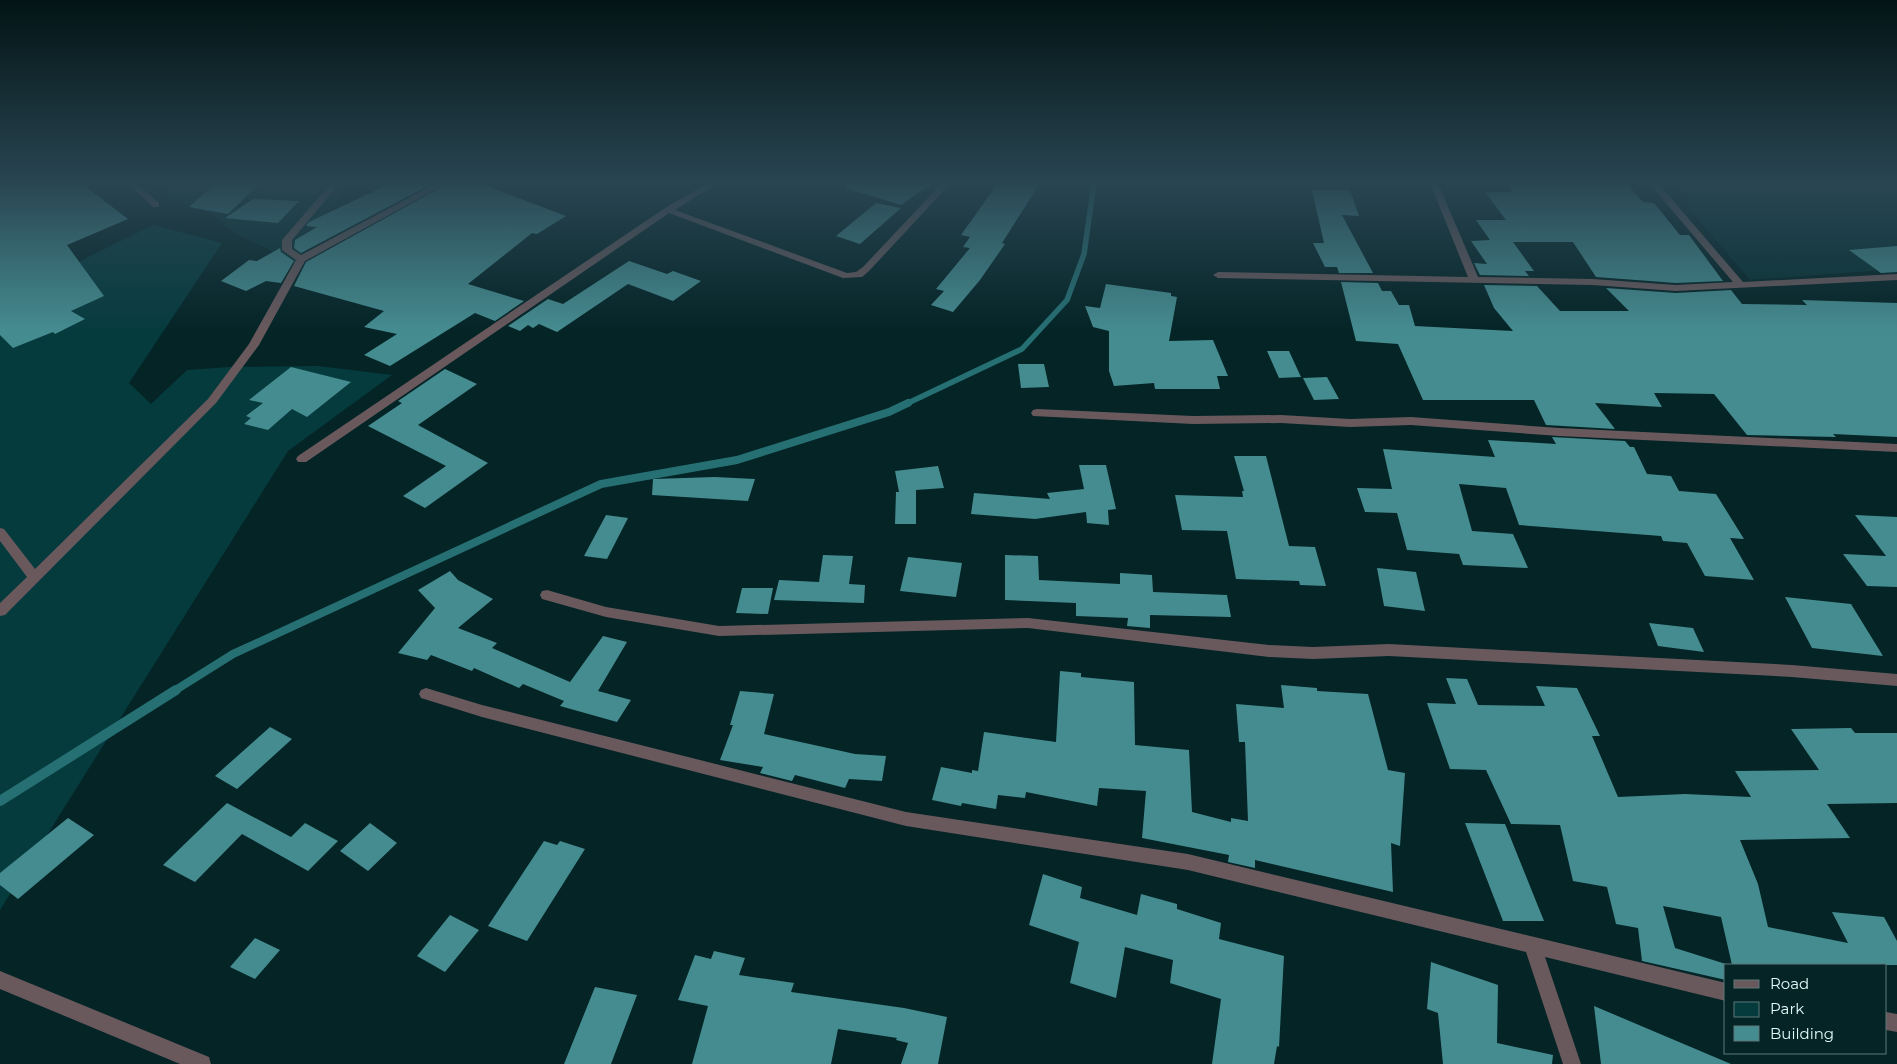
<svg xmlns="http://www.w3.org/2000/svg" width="1897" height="1064" font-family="Montserrat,sans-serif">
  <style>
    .built { fill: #063133 }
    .green { fill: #063b3e }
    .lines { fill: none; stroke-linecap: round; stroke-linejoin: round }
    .stream-far2 { stroke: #267074; stroke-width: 5.5 }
    .stream-far1 { stroke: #267074; stroke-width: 8 }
    .stream { stroke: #267074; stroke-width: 10 }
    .building { fill: #458c90 }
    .minor { fill: #69595d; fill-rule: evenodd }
  </style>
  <rect width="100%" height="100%" fill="#042426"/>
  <path class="built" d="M 165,183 L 348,183 L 296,263 L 233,232 L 212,213 L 166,197 L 163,185 Z
    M 1674,183 L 1897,183 L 1897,269 L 1750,280 L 1685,204 L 1691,202 Z"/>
  <path class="green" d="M 153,225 L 222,243 L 129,383 L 151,404 L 187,370 L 230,367 L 318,366 L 392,375 L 288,451 L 0,910 L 0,320 L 52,275 Z"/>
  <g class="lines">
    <path class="stream-far2" d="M 906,404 L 1022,349 L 1067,300 L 1084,254 L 1094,183"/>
    <path class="stream-far1" d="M 174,691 L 233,654 L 601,484 L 737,460 L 889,412 L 908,403"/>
    <path class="stream" d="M 0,801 L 176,690"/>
  </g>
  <path class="building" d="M 0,183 L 81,183 L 128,219 L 67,245 L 104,296 L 71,311 L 85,319 L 55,334 L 53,332 L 13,348 L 0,335 Z
    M 216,183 L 260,183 L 228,214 L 189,207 Z
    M 391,183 L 433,183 L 301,253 L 294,248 L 295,240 L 317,227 L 306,226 L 309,222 Z
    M 449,183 L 479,183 L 566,216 L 537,234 L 532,233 L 468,284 L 524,301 L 495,321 L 475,313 L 390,366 L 364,355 L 397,334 L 364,327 L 384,311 L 294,286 L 306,262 Z
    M 847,183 L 932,183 L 901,205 L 846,188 Z
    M 998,183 L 1040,183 L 1002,243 L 1005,244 L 980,280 L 953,312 L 931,305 L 944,291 L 936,289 L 970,248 L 963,247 L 970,237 L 961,235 Z
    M 1507,183 L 1626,183 L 1643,202 L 1654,203 L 1680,235 L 1689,235 L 1723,281 L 1676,283 L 1596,277 L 1573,242 L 1513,242 L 1534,271 L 1525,271 L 1529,276 L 1480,275 L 1474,263 L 1487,264 L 1471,241 L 1490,240 L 1476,220 L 1506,220 L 1485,192 L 1513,192 Z
    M 1312,190 L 1350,190 L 1359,216 L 1342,215 L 1373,273 L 1339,273 L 1337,267 L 1325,267 L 1313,243 L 1324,243 Z
    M 253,199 L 299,201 L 278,223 L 225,218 Z
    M 876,203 L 901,208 L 860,244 L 836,236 Z
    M 1897,246 L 1897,272 L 1881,273 L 1849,250 Z
    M 280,248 L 281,252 L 294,261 L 281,283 L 266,281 L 246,291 L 221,281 L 249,260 L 257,261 Z
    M 629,261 L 667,274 L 673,271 L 701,281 L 673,301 L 628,284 L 557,332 L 539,324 L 533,328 L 528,325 L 520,331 L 508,326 L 548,299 L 563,304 Z
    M 1341,282 L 1378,283 L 1382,291 L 1391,291 L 1399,305 L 1409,305 L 1415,326 L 1513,331 L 1494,308 L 1484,285 L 1537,286 L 1560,311 L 1629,311 L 1606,288 L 1676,293 L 1731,290 L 1742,304 L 1807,305 L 1802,300 L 1897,303 L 1897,437 L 1833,434 L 1836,437 L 1747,435 L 1714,394 L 1654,393 L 1662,407 L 1595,403 L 1615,429 L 1546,425 L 1534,400 L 1423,400 L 1398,344 L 1356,341 Z
    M 1106,284 L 1171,293 L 1171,296 L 1177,297 L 1169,341 L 1213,340 L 1228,376 L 1217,376 L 1220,389 L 1155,389 L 1154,383 L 1114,386 L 1109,371 L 1109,331 L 1093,327 L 1085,306 L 1100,308 Z
    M 1267,351 L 1289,351 L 1301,377 L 1279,378 Z
    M 1018,364 L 1044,364 L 1049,387 L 1021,388 Z
    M 291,367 L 351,382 L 307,417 L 292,409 L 268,430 L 244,424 L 251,418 L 246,416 L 263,403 L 249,400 Z
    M 445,369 L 477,384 L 418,425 L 488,463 L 425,508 L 403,496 L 446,466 L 368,426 L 402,403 L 398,401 Z
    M 1327,377 L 1339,399 L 1314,400 L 1303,378 Z
    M 1552,437 L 1625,441 L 1630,447 L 1634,447 L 1647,474 L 1671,476 L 1679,491 L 1716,494 L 1744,539 L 1730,538 L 1754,580 L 1705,576 L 1687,543 L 1663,541 L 1661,536 L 1519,525 L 1506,488 L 1459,484 L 1472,531 L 1513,534 L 1528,568 L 1463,565 L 1459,554 L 1407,550 L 1397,513 L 1365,512 L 1357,488 L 1392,489 L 1383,449 L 1495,457 L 1488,440 L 1556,444 Z
    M 1234,456 L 1266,456 L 1289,546 L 1315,547 L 1326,586 L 1300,585 L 1299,581 L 1236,579 L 1227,531 L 1182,530 L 1175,495 L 1243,497 L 1242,491 L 1244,491 Z
    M 1079,465 L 1106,465 L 1116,509 L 1108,510 L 1109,525 L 1087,523 L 1086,512 L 1035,519 L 971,514 L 974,493 L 1050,499 L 1047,493 L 1084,489 Z
    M 938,466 L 944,488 L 916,490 L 916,524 L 895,524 L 896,492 L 899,492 L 895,471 Z
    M 715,477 L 755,479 L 748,501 L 652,495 L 653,479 Z
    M 606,515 L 628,518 L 607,559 L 584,556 Z
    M 1855,515 L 1897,517 L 1897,587 L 1867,586 L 1843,554 L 1886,556 Z
    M 823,555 L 853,556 L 849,584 L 865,585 L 864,603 L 774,600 L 779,580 L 819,582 Z
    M 1005,555 L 1038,556 L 1039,580 L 1120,584 L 1120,573 L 1152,575 L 1153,592 L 1227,595 L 1231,617 L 1150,615 L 1150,628 L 1127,626 L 1128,618 L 1076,616 L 1076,603 L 1005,600 Z
    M 908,557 L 962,563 L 956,597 L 900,591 Z
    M 1377,568 L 1416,572 L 1425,611 L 1384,606 Z
    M 450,571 L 458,580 L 493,599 L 458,628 L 497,643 L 492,648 L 570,682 L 603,636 L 627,642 L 598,691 L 631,700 L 617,722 L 560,706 L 564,701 L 523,684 L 519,688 L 474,668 L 472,671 L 431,655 L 427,660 L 398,653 L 435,608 L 418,590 Z
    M 742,588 L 773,588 L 768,614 L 736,613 Z
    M 1785,597 L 1851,604 L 1883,656 L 1812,648 Z
    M 1649,623 L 1693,628 L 1704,652 L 1658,646 Z
    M 1060,671 L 1081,673 L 1081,677 L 1134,682 L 1135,745 L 1189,750 L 1192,812 L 1231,822 L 1231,818 L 1248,821 L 1245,742 L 1239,742 L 1236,704 L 1284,708 L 1281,685 L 1317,688 L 1317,691 L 1368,694 L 1388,770 L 1405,773 L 1400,846 L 1391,843 L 1393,892 L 1255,860 L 1255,868 L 1228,862 L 1229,855 L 1142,838 L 1146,791 L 1099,788 L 1097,806 L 1026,792 L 1025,798 L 998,795 L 996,809 L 962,803 L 961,806 L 932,800 L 941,767 L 972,773 L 972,770 L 978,771 L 984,732 L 1056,742 Z
    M 1446,678 L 1467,679 L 1478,705 L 1545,706 L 1536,686 L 1577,688 L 1600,736 L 1592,736 L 1618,797 L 1685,794 L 1751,797 L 1735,771 L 1819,770 L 1791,729 L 1851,728 L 1855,733 L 1897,733 L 1897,803 L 1827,804 L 1850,838 L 1740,840 L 1758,884 L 1768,927 L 1848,943 L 1832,912 L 1884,917 L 1897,941 L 1897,965 L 1732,965 L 1721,917 L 1663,906 L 1675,948 L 1729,965 L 1726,965 L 1726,980 L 1642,961 L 1638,928 L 1616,924 L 1607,887 L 1573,881 L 1560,825 L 1511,824 L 1486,770 L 1450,769 L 1427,703 L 1456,704 Z
    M 740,691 L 774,694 L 764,734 L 855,754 L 886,756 L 882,781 L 849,779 L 845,788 L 795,775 L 792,781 L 760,773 L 763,767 L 720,760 L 733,725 L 730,725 Z
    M 270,727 L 292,739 L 237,789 L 215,776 Z
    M 227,803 L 291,837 L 305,823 L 338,841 L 308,871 L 242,834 L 195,882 L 163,865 Z
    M 68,818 L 94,835 L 18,899 L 0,885 L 0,873 Z
    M 370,823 L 397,843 L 368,871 L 340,851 Z
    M 1465,823 L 1505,824 L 1544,921 L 1503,921 Z
    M 544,841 L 557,845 L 560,841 L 585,849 L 527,941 L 488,926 Z
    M 1043,874 L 1082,887 L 1080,898 L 1137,915 L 1141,894 L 1177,904 L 1177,909 L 1221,923 L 1219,939 L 1284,956 L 1279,1047 L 1277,1046 L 1274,1064 L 1212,1064 L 1221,999 L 1170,983 L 1173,960 L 1125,947 L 1116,998 L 1070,983 L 1079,942 L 1029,925 Z
    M 450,915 L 479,930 L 445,972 L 417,956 Z
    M 255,938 L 280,950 L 255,979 L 230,967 Z
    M 714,951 L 745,958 L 739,975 L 794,983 L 791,992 L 904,1008 L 947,1017 L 938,1064 L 901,1064 L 908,1043 L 896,1040 L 897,1038 L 838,1029 L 831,1064 L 692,1064 L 708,1006 L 678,1000 L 695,955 L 711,959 Z
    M 1431,962 L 1498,985 L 1497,1043 L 1553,1055 L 1552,1064 L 1443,1064 L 1438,1013 L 1427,1009 Z
    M 595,987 L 637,995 L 611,1064 L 564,1064 Z
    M 1594,1006 L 1731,1064 L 1601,1064 Z"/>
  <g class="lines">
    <path class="minor" d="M 127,183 L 136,183 L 159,203 L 159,207 L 153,207 Z
      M 331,183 L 340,183 L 292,240 L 292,249 L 301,255 L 437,183 L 447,183 L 305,261 L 259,345 L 216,403 L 5,615 L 0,616 L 0,603 L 27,577 L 0,541 L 0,528 L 4,529 L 35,569 L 208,399 L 249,344 L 296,260 L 282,250 L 282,240 Z
      M 708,183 L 718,183 L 675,210 L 847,273 L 856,272 L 863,267 L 942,183 L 951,183 L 869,271 L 862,277 L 843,278 L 669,213 L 306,462 L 298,462 L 296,459 L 298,456 L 665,208 Z
      M 1430,183 L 1438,183 L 1478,277 L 1593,279 L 1676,285 L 1733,282 L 1649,183 L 1658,183 L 1743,282 L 1897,274 L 1897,280 L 1676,291 L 1593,285 L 1218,278 L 1213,275 L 1218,272 L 1468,277 Z
      M 1037,409 L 1193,416 L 1281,415 L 1350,419 L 1411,417 L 1559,428 L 1897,444 L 1897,452 L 1559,436 L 1411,425 L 1350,427 L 1281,423 L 1193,424 L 1033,416 L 1031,413 L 1033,410 Z
      M 547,590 L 606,607 L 719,626 L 1028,618 L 1269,645 L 1313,647 L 1389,644 L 1792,665 L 1897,674 L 1897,686 L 1792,677 L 1389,656 L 1313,659 L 1269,657 L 1028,628 L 719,636 L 606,617 L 542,599 L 540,595 L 542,591 Z
      M 426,688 L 482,705 L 906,812 L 1188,854 L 1726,983 L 1726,1001 L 1545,957 L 1581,1064 L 1563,1064 L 1526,952 L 1188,870 L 906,826 L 482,717 L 421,698 L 419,694 L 421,690 Z
      M 0,971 L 209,1057 L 211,1064 L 180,1064 L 0,989 Z
      M 1886,1012 L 1897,1014 L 1897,1032 L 1886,1030 Z"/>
  </g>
  <linearGradient id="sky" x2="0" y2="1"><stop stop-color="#021415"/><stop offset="0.55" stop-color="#294552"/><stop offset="1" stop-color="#294552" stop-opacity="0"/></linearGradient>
  <rect width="1897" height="332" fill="url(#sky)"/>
  <rect x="1724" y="964" width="162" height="90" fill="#042426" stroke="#5d797a"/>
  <rect x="1734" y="980" width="25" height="8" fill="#69595d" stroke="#5d797a"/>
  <text x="1770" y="989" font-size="15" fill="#e2f8f9">Road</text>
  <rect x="1734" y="1002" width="25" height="15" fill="#063b3e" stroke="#5d797a"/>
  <text x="1770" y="1014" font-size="15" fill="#e2f8f9">Park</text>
  <rect x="1734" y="1026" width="25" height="15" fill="#458c90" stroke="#5d797a"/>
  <text x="1770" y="1039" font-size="15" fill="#e2f8f9">Building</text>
</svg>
